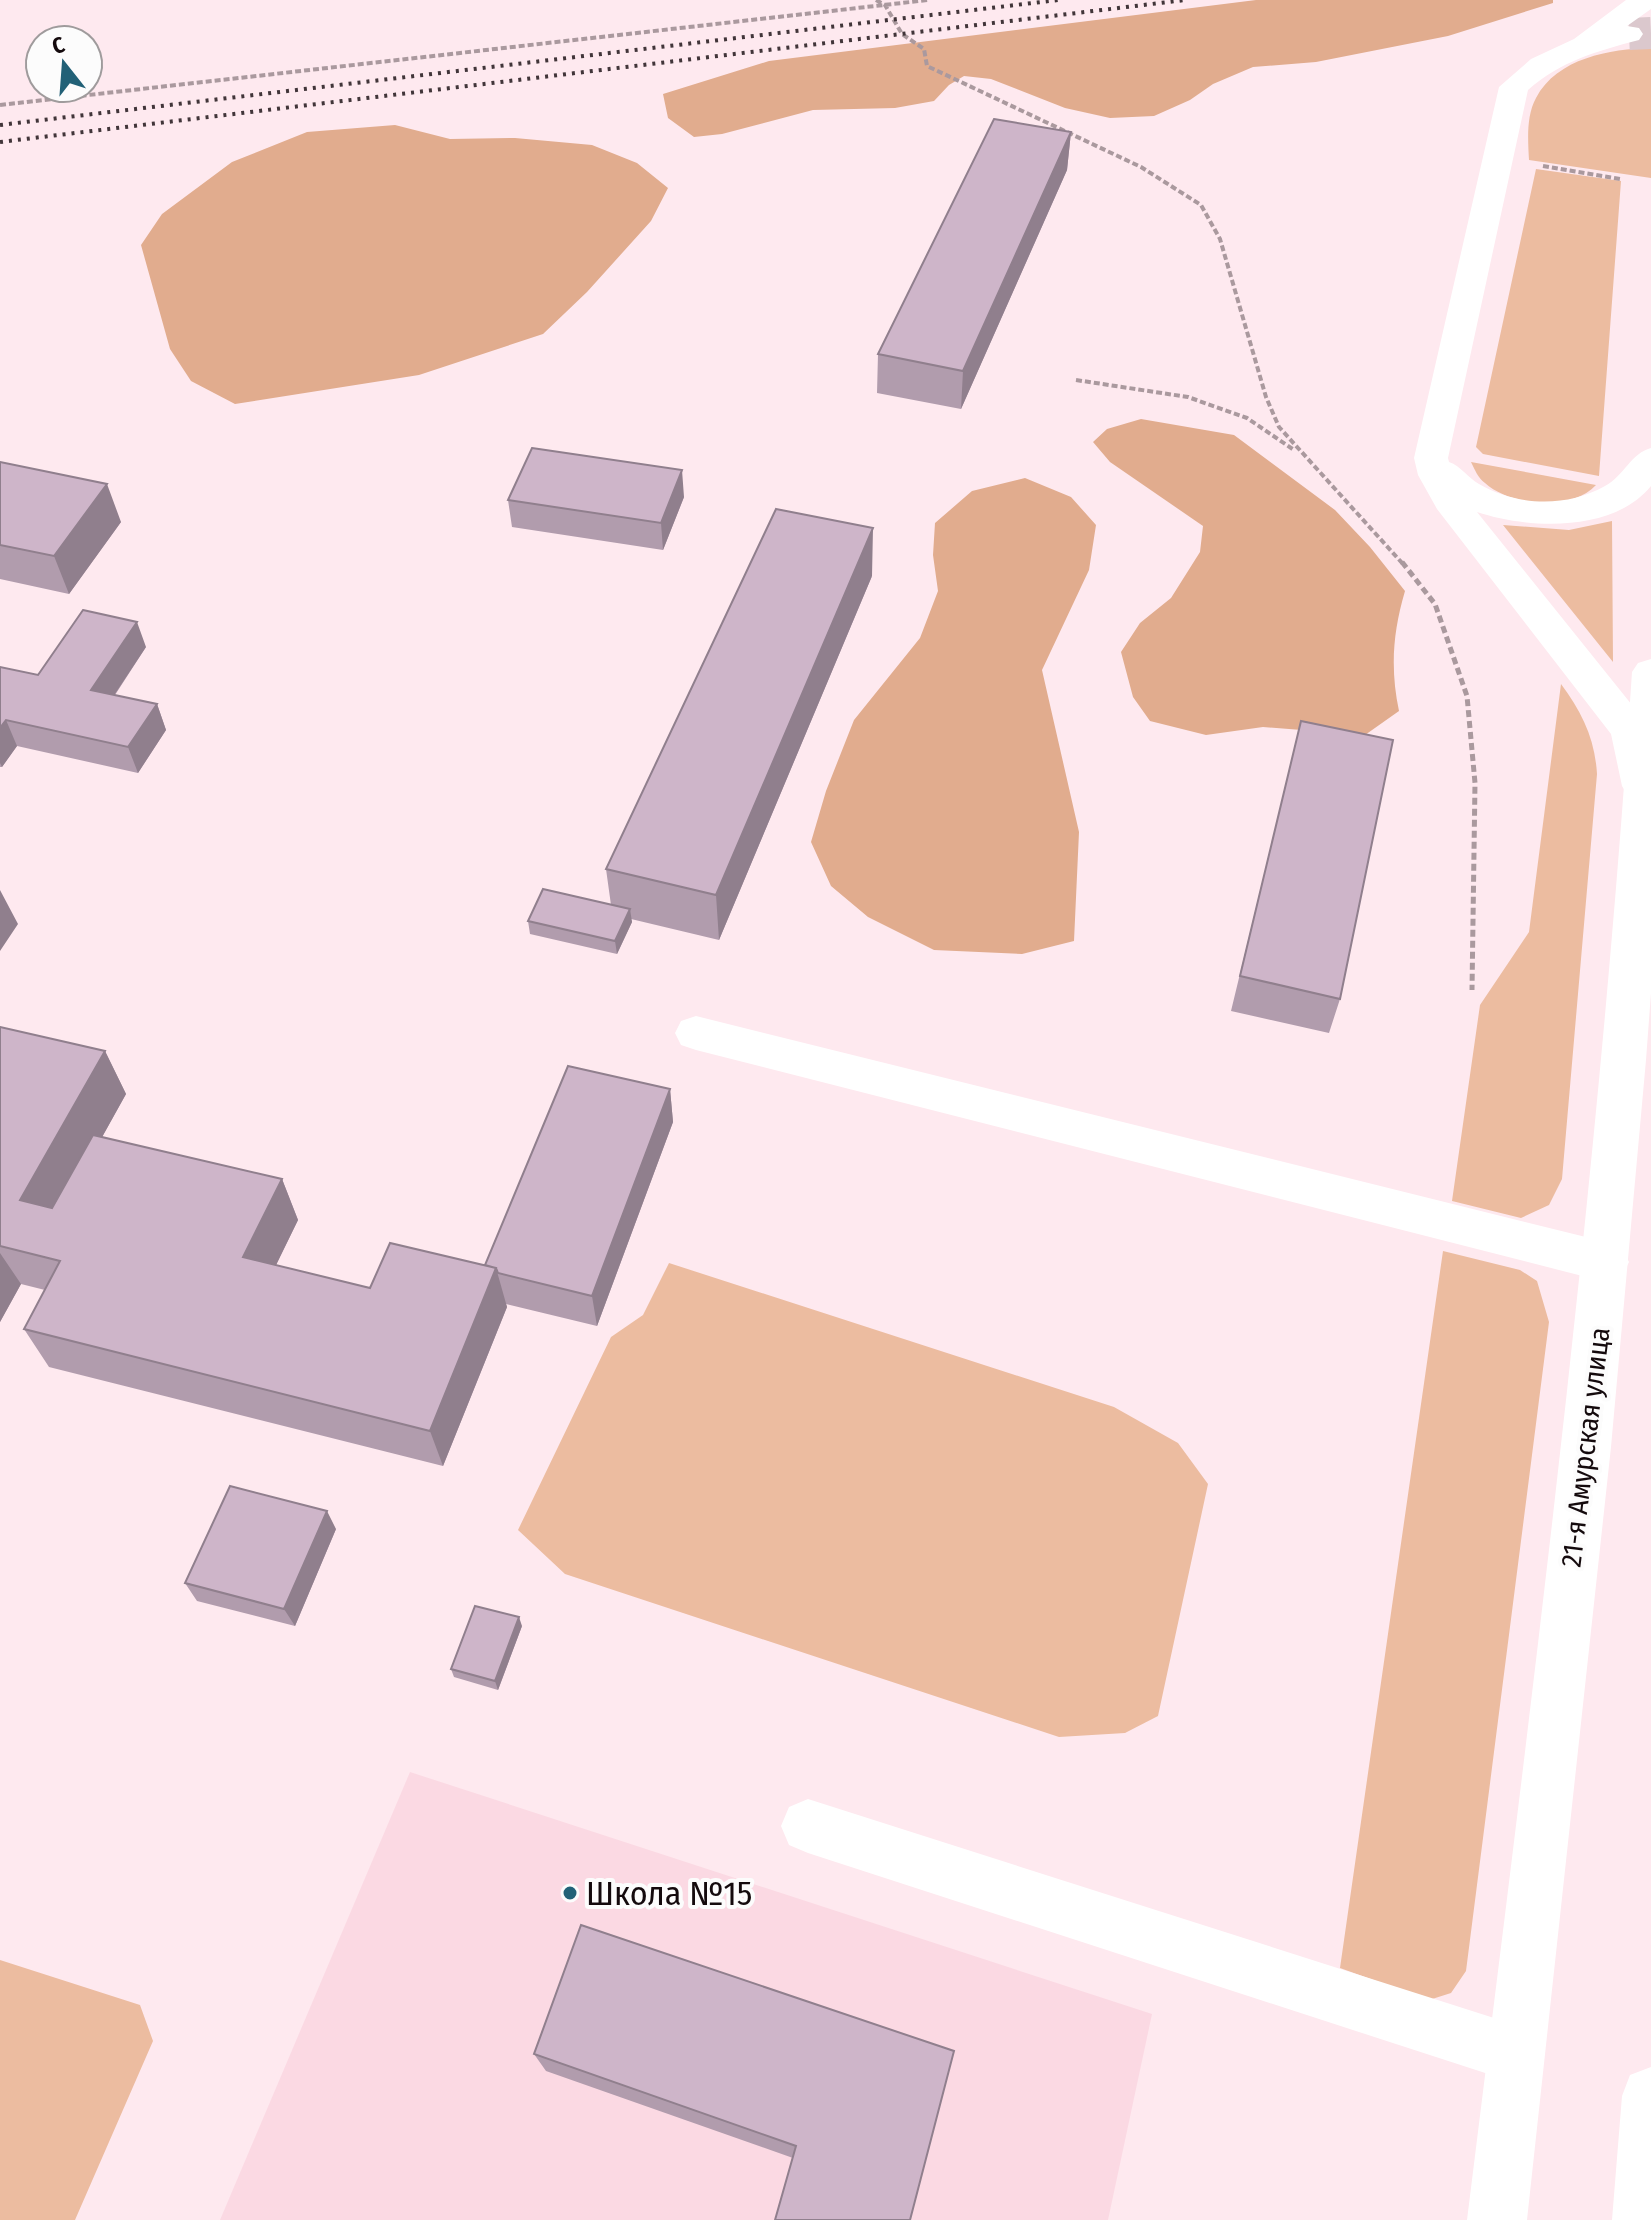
<svg xmlns="http://www.w3.org/2000/svg" width="1651" height="2220" font-family="'Fira Sans Condensed',sans-serif">
  <style>
    .built { fill: #fbd9e3 }
    .green { fill: #ecbca0 }
    .forest { fill: #e1ac8e }
    .lines { fill: none; stroke-linecap: round; stroke-linejoin: round }
    .minor-tunnel { stroke: #dbc8cd; stroke-width: 32; stroke-dasharray: 32 16; stroke-linecap: butt }
    .path-far1 { stroke: #aa999e; stroke-width: 4; stroke-dasharray: 6 3; stroke-linecap: butt }
    .path { stroke: #aa999e; stroke-width: 5; stroke-dasharray: 7 4; stroke-linecap: butt }
    .minor { fill: #fff; fill-rule: evenodd }
    .major { fill: #fff; fill-rule: evenodd }
    .rail { stroke: #413539; stroke-width: 4; stroke-dasharray: 3 6; stroke-linecap: butt }
    .wall { fill: #b19cad }
    .shaded-wall { fill: #907f8d }
    .building { fill: #ceb5c9; stroke: #907f8d; stroke-width: 2 }
    .poi-dot { fill: #226177; stroke: #fcfcfc; stroke-width: 3 }
    .labels { text-anchor: middle; stroke-width: 8; stroke-linejoin: round; paint-order: stroke }
    .street-label { font-size: 28px; fill: #140a0d; stroke: #fcfcfc }
    .near-poi-label { font-size: 34px; fill: #140a0d; stroke: #fcfcfc; text-anchor: start }
  </style>
  <rect width="100%" height="100%" fill="#fee9ef"/>
  <path class="built" d="M 410,1772 L 1152,2014 L 1108,2220 L 220,2220 Z"/>
  <path class="green" d="M 1651,48 L 1651,178 L 1529,160 C 1528,141 1526,116 1536,98 C 1557,58 1610,49 1651,48 Z
    M 1536,169 L 1621,181 L 1599,476 L 1483,454 L 1476,447 Z
    M 1471,462 L 1596,485 C 1572,512 1510,506 1485,483 C 1478,478 1475,470 1471,462 Z
    M 1612,521 L 1613,662 L 1503,525 L 1569,530 Z
    M 1561,684 C 1582,712 1595,739 1597,774 L 1562,1179 L 1549,1205 L 1521,1218 L 1452,1201 L 1480,1005 L 1529,932 Z
    M 1443,1251 L 1520,1270 L 1537,1281 L 1549,1322 L 1466,1971 L 1451,1993 L 1429,2000 L 1340,1968 Z
    M 669,1263 L 1114,1407 L 1178,1443 L 1208,1484 L 1158,1716 L 1125,1733 L 1059,1737 L 565,1574 L 518,1530 L 611,1337 L 643,1315 Z
    M 0,1960 L 140,2005 L 153,2041 L 75,2220 L 0,2220 Z"/>
  <path class="forest" d="M 1256,0 L 1553,0 L 1553,3 L 1448,36 L 1316,62 L 1253,67 L 1213,84 L 1190,100 L 1154,116 L 1110,118 L 1065,108 L 991,79 L 964,76 L 949,85 L 934,101 L 895,108 L 813,110 L 722,134 L 694,137 L 668,118 L 663,94 L 769,61 Z
    M 395,125 L 450,139 L 515,138 L 592,145 L 637,163 L 668,188 L 651,221 L 587,292 L 543,334 L 419,375 L 235,404 L 191,381 L 170,349 L 141,245 L 162,214 L 232,162 L 307,132 Z
    M 1141,419 L 1234,435 L 1335,510 L 1370,547 L 1405,591 C 1393,632 1390,668 1399,711 L 1365,735 L 1263,727 L 1206,735 L 1150,721 L 1133,697 L 1121,652 L 1140,623 L 1171,598 L 1200,552 L 1203,526 L 1110,462 L 1093,442 L 1107,429 Z
    M 1025,478 L 1071,497 L 1096,525 L 1089,570 L 1042,670 L 1079,832 L 1074,941 L 1022,954 L 934,950 L 868,917 L 831,886 L 811,842 L 826,791 L 854,720 L 920,638 L 938,591 L 933,555 L 935,523 L 972,491 Z"/>
  <g class="lines">
    <path class="minor-tunnel" d="M 1629,34 L 1651,33"/>
    <path class="path-far1" d="M 876,0 L 885,5 L 902,34 L 924,49 L 927,66 L 1141,167 L 1201,205 L 1220,239 L 1266,397 L 1279,427 L 1403,564
      M 0,105 L 928,0
      M 1543,166 L 1620,179
      M 1076,380 L 1188,397 L 1247,418 L 1294,450"/>
    <path class="path" d="M 1402,562 L 1435,604 L 1467,696 L 1475,783 L 1472,990"/>
    <path class="minor" d="M 1626,0 L 1651,0 L 1651,9 L 1627,26 L 1639,28 L 1643,34 L 1639,40 C 1597,51 1561,61 1528,90 L 1448,458 L 1449,462 C 1461,466 1468,478 1479,484 C 1517,506 1566,508 1605,486 C 1624,476 1631,453 1651,448 L 1651,486 C 1613,533 1528,529 1477,512 L 1644,720 L 1651,738 L 1651,798 L 1642,801 L 1628,796 L 1622,786 L 1611,734 L 1437,509 L 1418,475 L 1414,458 L 1499,87 L 1531,59 L 1574,39 Z
      M 696,1016 L 1606,1242 L 1622,1248 L 1629,1262 L 1622,1276 L 1606,1282 L 696,1050 L 681,1045 L 675,1033 L 681,1021 Z
      M 808,1799 L 1516,2025 L 1536,2034 L 1545,2054 L 1536,2074 L 1516,2083 L 808,1853 L 789,1845 L 781,1826 L 789,1807 Z"/>
    <path class="major" d="M 1651,659 L 1651,993 L 1646,1060 L 1611,1447 L 1527,2220 L 1467,2220 C 1531,1705 1598,1190 1632,672 L 1638,663 Z
      M 1651,2067 L 1651,2220 L 1612,2220 L 1622,2096 L 1630,2075 Z"/>
    <path class="rail" d="M 0,125 L 1058,0
      M 0,142 L 1185,0"/>
  </g>
  <path class="wall" d="M 1071,132 L 1067,170 L 961,409 L 877,393 L 878,354 Z
    M 0,462 L 121,522 L 69,594 L 0,579 Z
    M 684,497 L 663,550 L 512,527 L 508,500 Z
    M 872,576 L 719,940 L 631,919 L 632,922 L 617,954 L 530,934 L 528,921 L 611,905 L 606,869 Z
    M 146,647 L 115,695 L 157,704 L 166,730 L 138,773 L 17,746 L 2,767 L 0,767 L 0,667 L 38,675 Z
    M 1301,721 L 1340,999 L 1329,1033 L 1231,1011 Z
    M 0,1027 L 105,1051 L 126,1094 L 102,1137 L 282,1179 L 298,1220 L 276,1265 L 370,1288 L 485,1265 L 670,1089 L 673,1122 L 597,1326 L 506,1304 L 507,1307 L 443,1466 L 49,1367 L 24,1329 L 45,1290 L 21,1284 L 0,1322 Z
    M 336,1529 L 295,1626 L 197,1601 L 185,1583 Z
    M 522,1626 L 498,1690 L 454,1677 L 451,1669 Z
    M 954,2051 L 793,2158 L 546,2071 L 534,2054 Z"/>
  <path class="shaded-wall" d="M 1071,132 L 1067,170 L 961,409 L 963,371 Z
    M 682,470 L 684,497 L 663,550 L 661,523 Z
    M 107,484 L 121,522 L 69,594 L 54,556 Z
    M 873,528 L 872,576 L 719,940 L 716,895 Z
    M 137,622 L 146,647 L 101,715 L 91,690 Z
    M 157,704 L 166,730 L 138,773 L 128,747 Z
    M 6,720 L 17,746 L 2,767 L 0,763 L 0,728 Z
    M 0,890 L 18,924 L 0,951 Z
    M 630,909 L 632,922 L 617,954 L 615,941 Z
    M 105,1051 L 126,1094 L 45,1240 L 20,1200 Z
    M 670,1089 L 673,1122 L 597,1326 L 592,1296 Z
    M 282,1179 L 298,1220 L 261,1296 L 243,1257 Z
    M 0,1253 L 21,1284 L 0,1322 Z
    M 496,1268 L 507,1307 L 443,1466 L 430,1431 Z
    M 327,1511 L 336,1529 L 295,1626 L 284,1609 Z
    M 519,1617 L 522,1626 L 498,1690 L 495,1681 Z"/>
  <path class="building" d="M 994,119 L 1071,132 L 963,371 L 878,354 Z
    M 532,448 L 682,470 L 661,523 L 508,500 Z
    M 0,462 L 107,484 L 54,556 L 0,545 Z
    M 776,509 L 873,528 L 716,895 L 606,869 Z
    M 83,610 L 137,622 L 91,690 L 157,704 L 128,747 L 6,720 L 0,728 L 0,667 L 38,675 Z
    M 1301,721 L 1393,740 L 1340,999 L 1240,976 Z
    M 543,889 L 630,909 L 615,941 L 528,921 Z
    M 0,1027 L 105,1051 L 20,1200 L 52,1208 L 93,1135 L 282,1179 L 243,1257 L 370,1288 L 390,1243 L 496,1268 L 430,1431 L 24,1329 L 60,1261 L 0,1246 Z
    M 568,1066 L 670,1089 L 592,1296 L 498,1273 L 496,1268 L 485,1265 Z
    M 230,1486 L 327,1511 L 284,1609 L 185,1583 Z
    M 475,1606 L 519,1617 L 495,1681 L 451,1669 Z
    M 581,1925 L 954,2051 L 910,2220 L 775,2220 L 796,2146 L 534,2054 Z"/>
  <circle class="poi-dot" cx="570" cy="1893" r="8"/>
  <g class="labels">
    <g class="street-label">
      <text transform="translate(1585 1447) rotate(-83)" y="10">21-я Амурская улица</text>
    </g>
    <g class="near-poi-label">
      <text x="586" y="1905">Школа №15</text>
    </g>
  </g>
  <g transform="translate(64 64) rotate(343)"><circle r="38" fill="#fcfcfc" stroke="#9f9b9c" stroke-width="2"/>
  <path d="M0-6L14 30L0 20L-14 30Z" fill="#226177"/>
  <text y="-12" font-size="22" font-weight="bold" text-anchor="middle" fill="#140a0d">С</text>
  </g>
</svg>
